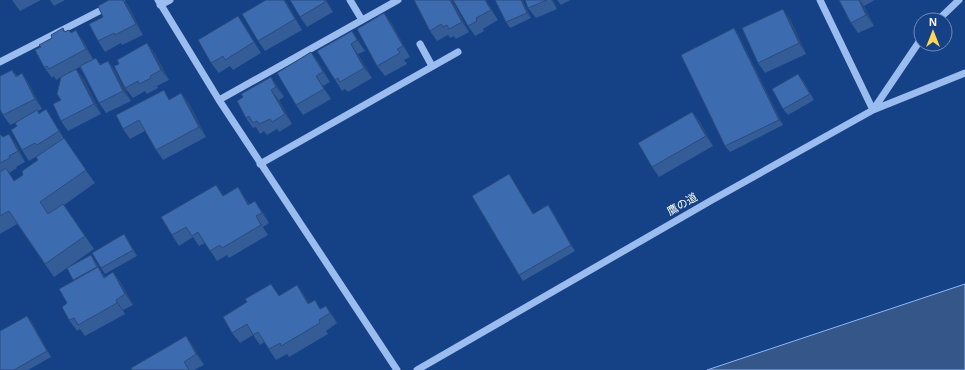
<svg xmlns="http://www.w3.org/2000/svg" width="965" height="370" font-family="Helvetica,'Noto Sans JP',sans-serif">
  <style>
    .water { fill: #355689; stroke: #8cb6f1 }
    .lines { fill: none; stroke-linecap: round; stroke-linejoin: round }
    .minor { stroke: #9abcee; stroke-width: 7 }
    .wall { fill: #345c97 }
    .shaded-wall { fill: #2b4b7b }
    .building { fill: #3d6bb0; stroke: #2b4b7b }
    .labels { text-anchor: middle; stroke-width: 4; stroke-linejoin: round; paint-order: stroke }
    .street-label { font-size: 11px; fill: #fff; stroke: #154186 }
  </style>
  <rect width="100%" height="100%" fill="#154186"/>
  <path class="water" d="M 965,284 L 965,370 L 707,370 Z"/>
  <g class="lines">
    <path class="minor" d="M 158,0 L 219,100 L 397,370
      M 350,0 L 362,20
      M 820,0 L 873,110 L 921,39
      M 160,5 L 170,0
      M 938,20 L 959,0
      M 420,44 L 432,66
      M 0,62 L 121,0
      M 219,100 L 398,0
      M 260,164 L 458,52
      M 417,370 L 712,200 L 873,110 L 965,73"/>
  </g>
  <path class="wall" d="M 12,0 L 41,0 L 20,11 Z
    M 50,0 L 65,0 L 54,6 Z
    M 109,0 L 124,0 L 128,5 L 143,35 L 122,45 L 121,43 L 105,52 L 98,41 L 103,17 Z
    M 326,0 L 333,12 L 307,27 L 300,17 Z
    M 414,0 L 452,0 L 469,32 L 456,39 L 454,36 L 450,38 L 448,35 L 437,41 L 430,31 Z
    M 486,0 L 498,20 L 483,29 L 484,31 L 475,36 L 468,26 Z
    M 495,0 L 522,0 L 531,18 L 510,28 L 506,22 Z
    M 525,0 L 553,0 L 557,9 L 536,18 L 528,8 Z
    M 557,0 L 570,0 L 561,5 Z
    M 839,0 L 875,0 L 864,6 L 874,26 L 858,33 L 851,23 Z
    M 287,3 L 302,30 L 265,51 L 258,41 Z
    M 384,13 L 392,24 L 410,57 L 404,60 L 407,64 L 385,76 L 377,66 Z
    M 790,19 L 806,54 L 765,73 L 758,63 Z
    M 245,26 L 261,53 L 233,70 L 230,66 L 219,73 L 211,63 Z
    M 63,28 L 65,31 L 71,33 L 83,40 L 93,59 L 101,64 L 108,61 L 115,71 L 131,101 L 106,113 L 99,103 L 80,67 L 74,70 L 84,79 L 101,114 L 68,131 L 61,121 L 61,77 L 56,80 L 54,76 L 52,78 L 44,67 L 41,47 Z
    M 734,28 L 738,34 L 783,125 L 730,152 L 725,146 Z
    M 352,31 L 365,51 L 358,54 L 372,78 L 348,92 L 345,89 L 342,91 L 335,80 Z
    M 147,43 L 155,54 L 169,80 L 157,86 L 158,88 L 147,94 L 145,91 L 133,98 L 125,88 L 119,64 Z
    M 311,52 L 319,63 L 330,82 L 323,86 L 331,99 L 303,115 L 296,105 Z
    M 12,70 L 17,76 L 22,73 L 29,84 L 42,109 L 38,111 L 39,113 L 46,109 L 53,120 L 66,142 L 95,183 L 64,205 L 94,249 L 54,277 L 17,224 L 0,234 L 0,134 L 3,137 L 9,134 L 16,144 L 25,162 L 16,167 L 17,168 L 9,173 L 14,181 L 23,175 L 38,160 L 42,153 L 29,161 L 22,150 L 17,126 L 23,119 L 10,125 L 3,115 Z
    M 271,77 L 278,87 L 284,97 L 279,100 L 292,124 L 279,132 L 277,129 L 267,135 L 264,131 L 260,134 L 256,127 L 253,128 L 246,118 L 243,97 Z
    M 803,80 L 814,100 L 788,115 L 783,109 Z
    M 181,93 L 189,103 L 206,137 L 163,160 L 156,150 L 145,131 L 130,139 L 123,129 L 170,99 Z
    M 692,112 L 700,122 L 713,146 L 659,177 L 652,167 Z
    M 509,174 L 533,214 L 548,205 L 552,211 L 575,251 L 523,281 L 519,275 Z
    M 224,196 L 245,198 L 249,204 L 262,211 L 269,223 L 263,227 L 268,235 L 229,258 L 227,255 L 217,261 L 205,243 L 199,246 L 193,237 L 179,246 L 172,235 Z
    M 128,240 L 137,256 L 105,274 L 101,268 Z
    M 91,255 L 105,277 L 113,272 L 121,283 L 133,305 L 123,310 L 125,314 L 85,336 L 80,329 L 77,331 L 69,320 L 67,303 L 74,281 L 67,268 Z
    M 297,285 L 309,303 L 321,309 L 326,306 L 333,316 L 337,323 L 326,331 L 328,334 L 289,357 L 287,354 L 276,360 L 264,342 L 260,345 L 253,335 L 240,343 L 232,333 L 279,296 Z
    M 27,316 L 31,321 L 51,357 L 28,370 L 0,370 Z
    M 186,336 L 193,346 L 204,365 L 194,370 L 132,370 Z"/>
  <path class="shaded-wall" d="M 123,0 L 124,0 L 128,5 L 143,35 L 136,24 Z
    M 284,0 L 285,0 L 287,3 L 302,30 L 295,19 Z
    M 325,0 L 326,0 L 333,12 Z
    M 450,0 L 452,0 L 469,32 L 462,22 Z
    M 485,0 L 486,0 L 498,20 L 491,10 Z
    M 521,0 L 522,0 L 531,18 L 527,13 Z
    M 551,0 L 553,0 L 557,9 Z
    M 859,0 L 860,0 L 864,6 L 874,26 L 866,15 Z
    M 783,9 L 790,19 L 806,54 L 799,43 Z
    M 384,13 L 392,24 L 410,57 L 403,46 Z
    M 238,16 L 245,26 L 261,53 L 254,42 Z
    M 734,28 L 738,34 L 783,125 L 779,120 Z
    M 76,30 L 83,40 L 94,60 L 86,49 Z
    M 352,31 L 359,41 L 365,51 L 357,40 Z
    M 147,43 L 155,54 L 169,80 L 161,70 Z
    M 351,44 L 358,54 L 372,78 L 364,68 Z
    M 311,52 L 319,63 L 330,82 L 323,72 Z
    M 108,61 L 115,71 L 131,101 L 123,91 Z
    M 76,69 L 84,79 L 101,114 L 94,104 Z
    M 22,73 L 29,84 L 42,109 L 35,99 Z
    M 798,74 L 803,80 L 814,100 L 810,94 Z
    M 316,76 L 323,86 L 331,99 L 324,89 Z
    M 271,77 L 278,87 L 284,97 L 276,87 Z
    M 271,90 L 279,100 L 292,124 L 285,114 Z
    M 181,93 L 189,103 L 206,137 L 199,127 Z
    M 46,109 L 53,120 L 66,142 L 59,131 Z
    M 692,112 L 700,122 L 713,146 L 706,136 Z
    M 9,134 L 16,144 L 25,162 L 18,151 Z
    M 509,174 L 513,180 L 537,220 L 533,214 Z
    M 238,187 L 245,198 L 255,215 L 248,205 Z
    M 255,201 L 262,211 L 269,223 L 262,213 Z
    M 548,205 L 552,211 L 575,251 L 571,245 Z
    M 256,216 L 263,227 L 268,235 L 261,225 Z
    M 124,234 L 128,240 L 137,256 L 133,250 Z
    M 91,255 L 99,268 L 106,278 L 104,278 Z
    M 113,272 L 121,283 L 133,305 L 125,294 Z
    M 297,285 L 304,295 L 316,314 L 308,304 Z
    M 116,300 L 123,310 L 125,314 L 117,303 Z
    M 326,306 L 333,316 L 337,323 L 330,313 Z
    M 27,316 L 31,321 L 51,357 L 47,351 Z
    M 186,336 L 193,346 L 204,365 L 196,354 Z"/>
  <path class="building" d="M 109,0 L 123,0 L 136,24 L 115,35 L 114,33 L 98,41 L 89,24 L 103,17 L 98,6 Z
    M 266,0 L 284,0 L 295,19 L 258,41 L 242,14 Z
    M 290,0 L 325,0 L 325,2 L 300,17 Z
    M 414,0 L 450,0 L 462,22 L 449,29 L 447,25 L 443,27 L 441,24 L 430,31 Z
    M 453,0 L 485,0 L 491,10 L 476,18 L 477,21 L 468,26 Z
    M 495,0 L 521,0 L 527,13 L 506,22 Z
    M 525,0 L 547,0 L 528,8 Z
    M 839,0 L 859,0 L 866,15 L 851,23 Z
    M 783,9 L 799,43 L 758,63 L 742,28 Z
    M 384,13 L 403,46 L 397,49 L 400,53 L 377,66 L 357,29 Z
    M 238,16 L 254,42 L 225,60 L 223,56 L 211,63 L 198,40 Z
    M 63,28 L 64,32 L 69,30 L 71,33 L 76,30 L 86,49 L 49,69 L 47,66 L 44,67 L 35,50 L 41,47 L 39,45 L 52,38 L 51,35 Z
    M 734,28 L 779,120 L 725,146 L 681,55 Z
    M 352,31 L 357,40 L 351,44 L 364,68 L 340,82 L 338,78 L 335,80 L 317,51 Z
    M 147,43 L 161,70 L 150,76 L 151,78 L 139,84 L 138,81 L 125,88 L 114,66 L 119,64 L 117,60 Z
    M 311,52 L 323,72 L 316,76 L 324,89 L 296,105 L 277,73 Z
    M 96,58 L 100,65 L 108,61 L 123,91 L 99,103 L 80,66 Z
    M 76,69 L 94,104 L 61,121 L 53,104 L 61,100 L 57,94 L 61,77 Z
    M 12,70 L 16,77 L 22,73 L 35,99 L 3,115 L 0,109 L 0,76 Z
    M 798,74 L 810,94 L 783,109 L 772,89 Z
    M 271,77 L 276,87 L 271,90 L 285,114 L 272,122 L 270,119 L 259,124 L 257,121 L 253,123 L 249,116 L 246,118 L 237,101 L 243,97 L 241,94 Z
    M 164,90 L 169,100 L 181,93 L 199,127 L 156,150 L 139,120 L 123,129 L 116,115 Z
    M 46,109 L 59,131 L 37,145 L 35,143 L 22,150 L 11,130 L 17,126 L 15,123 L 37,110 L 39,114 Z
    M 692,112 L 706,136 L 652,167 L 638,143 Z
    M 0,134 L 3,137 L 9,134 L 18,151 L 9,156 L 10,158 L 0,163 Z
    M 64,138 L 86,170 L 40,202 L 48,214 L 63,204 L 85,236 L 45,264 L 9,211 L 0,216 L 0,172 L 6,168 L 14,181 L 23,175 L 22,171 L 38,160 L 36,157 Z
    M 509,174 L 533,214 L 548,205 L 571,245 L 519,275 L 472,196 Z
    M 216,185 L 223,196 L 238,187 L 248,205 L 255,201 L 262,213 L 256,216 L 261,225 L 222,248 L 220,245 L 210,251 L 198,232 L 192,236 L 186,227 L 172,235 L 161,217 Z
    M 124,234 L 133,250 L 101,268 L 92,253 Z
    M 91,255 L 97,267 L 73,280 L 67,268 Z
    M 98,267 L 104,278 L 113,272 L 125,294 L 116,300 L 117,303 L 78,325 L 74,318 L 69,320 L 62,307 L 67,303 L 59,289 Z
    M 271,284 L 279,296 L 297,285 L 308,304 L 315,300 L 320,309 L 326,306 L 330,313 L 319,320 L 320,323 L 281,346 L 280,343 L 269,349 L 258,332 L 253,335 L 247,324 L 232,333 L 223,317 L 247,302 L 245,299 Z
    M 27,316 L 47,351 L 14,370 L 0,370 L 0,331 Z
    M 186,336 L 196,354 L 184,362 L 189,370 L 132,370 L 131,368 Z"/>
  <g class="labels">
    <g class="street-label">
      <text transform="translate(682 204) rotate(-30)" y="4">鷹の道</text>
    </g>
  </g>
  <g transform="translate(933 32)"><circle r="19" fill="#154186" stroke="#738db6"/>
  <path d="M0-3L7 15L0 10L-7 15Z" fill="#ffd657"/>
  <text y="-6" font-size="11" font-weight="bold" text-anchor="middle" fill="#ffffff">N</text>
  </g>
</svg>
